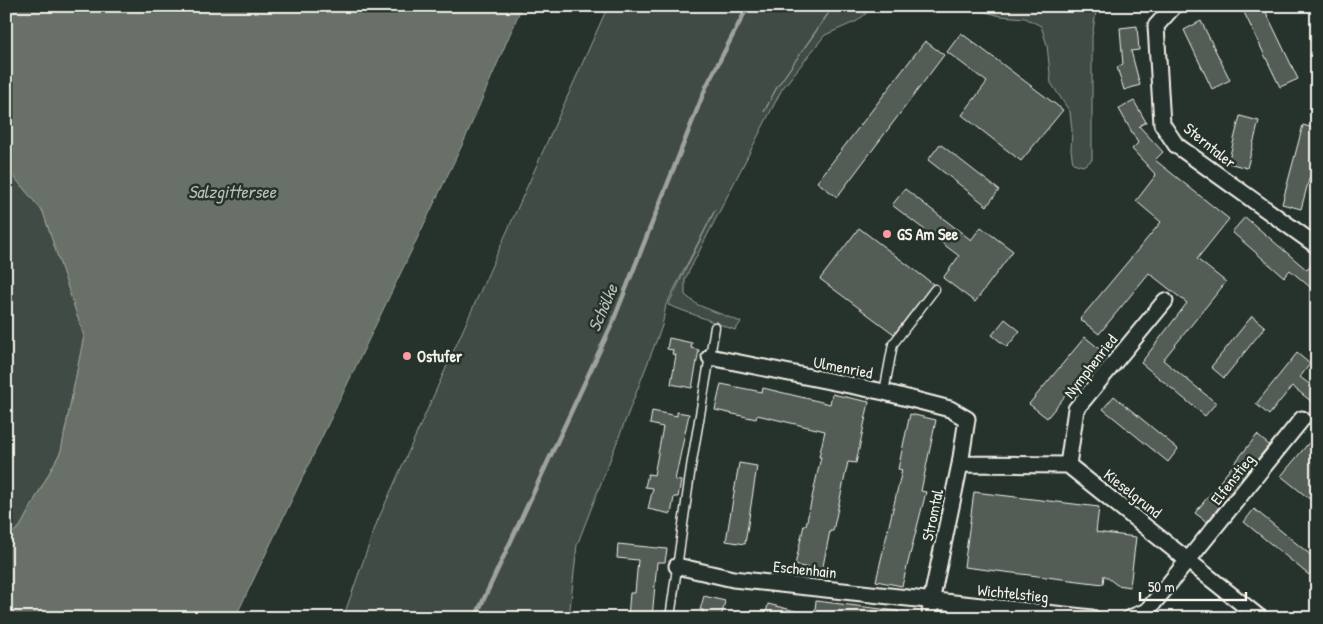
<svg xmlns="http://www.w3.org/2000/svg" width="1323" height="624" font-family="'Patrick Hand',sans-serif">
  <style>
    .green { fill: #414b45; stroke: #9a9e96 }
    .water { fill: #676f68; stroke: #9fa39b }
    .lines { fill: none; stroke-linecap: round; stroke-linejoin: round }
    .stream { stroke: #9fa39b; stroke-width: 4.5 }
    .building { fill: #525c55; stroke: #f4f1e8 }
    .service-casing { stroke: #f4f1e8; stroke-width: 11 }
    .minor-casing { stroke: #f4f1e8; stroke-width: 19 }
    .service { stroke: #26332d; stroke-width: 8 }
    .minor { stroke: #26332d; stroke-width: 15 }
    .poi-dot { fill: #ff9aa2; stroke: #26332d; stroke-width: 2 }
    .labels { text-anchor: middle; stroke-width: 5; stroke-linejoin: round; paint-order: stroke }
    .street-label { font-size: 16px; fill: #f4f1e8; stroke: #26332d }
    .poi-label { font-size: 16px; font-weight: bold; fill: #f4f1e8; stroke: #26332d; text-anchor: start }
    .water-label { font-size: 18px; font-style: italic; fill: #bcbdb5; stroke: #26332d }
  </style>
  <rect width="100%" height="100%" fill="#26332d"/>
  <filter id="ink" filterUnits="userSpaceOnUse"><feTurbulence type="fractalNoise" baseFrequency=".02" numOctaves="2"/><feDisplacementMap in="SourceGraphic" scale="10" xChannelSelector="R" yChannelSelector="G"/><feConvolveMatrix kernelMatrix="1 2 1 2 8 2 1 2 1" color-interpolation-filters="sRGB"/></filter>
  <g filter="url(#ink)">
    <path class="green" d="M 608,6 L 833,6 L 777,87 L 764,112 L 777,87 L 834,6 L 875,6 L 857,21 L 825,35 L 782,89 L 685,279 L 685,295 L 698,305 L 741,322 L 735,330 L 668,305 L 715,210 L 666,305 L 662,326 L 577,545 L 569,618 L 343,618 L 377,522 Z
      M 962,6 L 1097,6 L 1092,36 L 1092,160 L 1083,166 L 1073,163 L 1071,150 L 1072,130 L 1070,112 L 1051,83 L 1047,45 L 1041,26 L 1025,18 L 1001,16 Z
      M 6,167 L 43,212 L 84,336 L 61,451 L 20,527 L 6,538 Z"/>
    <path class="water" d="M 6,6 L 522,6 L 464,141 L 235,618 L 6,618 L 6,538 L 20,527 L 61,451 L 84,336 L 43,212 L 6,167 Z"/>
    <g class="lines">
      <path class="stream" d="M 475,618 L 612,324 L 706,87 L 748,6"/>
    </g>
    <path class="building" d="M 1241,6 L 1263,6 L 1298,79 L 1280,87 Z
      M 1201,21 L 1230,80 L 1212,89 L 1184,30 Z
      M 1137,26 L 1139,50 L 1131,51 L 1140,85 L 1124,90 L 1117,67 L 1123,65 L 1120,28 Z
      M 961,33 L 1063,110 L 1021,161 L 962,115 L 987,82 L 947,52 Z
      M 925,41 L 944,55 L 837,197 L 817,182 Z
      M 1134,101 L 1146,122 L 1139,126 L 1163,152 L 1155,160 L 1229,219 L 1197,259 L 1226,282 L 1163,360 L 1216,403 L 1205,416 L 1141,363 L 1187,303 L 1149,273 L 1099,334 L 1080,319 L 1161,222 L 1136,201 L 1156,175 L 1132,149 L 1138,143 L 1119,109 Z
      M 1240,116 L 1259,121 L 1247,168 L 1228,163 Z
      M 1303,125 L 1317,129 L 1317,150 L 1301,209 L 1282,204 Z
      M 940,144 L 999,190 L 987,206 L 928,160 Z
      M 905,189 L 971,240 L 981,227 L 1013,251 L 975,302 L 943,278 L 959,256 L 892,205 Z
      M 1245,217 L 1307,270 L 1317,259 L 1317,293 L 1290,270 L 1284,277 L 1232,232 Z
      M 859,228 L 933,284 L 894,334 L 820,279 Z
      M 1252,316 L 1265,327 L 1224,378 L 1211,367 Z
      M 1005,319 L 1020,331 L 1007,347 L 992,335 Z
      M 1085,337 L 1102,351 L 1047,418 L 1029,404 Z
      M 669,338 L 692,343 L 691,348 L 699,350 L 692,388 L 671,384 L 676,355 L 672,354 L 673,350 L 667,349 Z
      M 1297,353 L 1310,364 L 1300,377 L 1317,390 L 1317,406 L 1292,386 L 1269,415 L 1256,404 Z
      M 721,384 L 762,392 L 763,388 L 830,404 L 832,394 L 869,402 L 856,463 L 848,462 L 833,531 L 830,531 L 822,571 L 795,565 L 804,525 L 806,525 L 821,457 L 819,457 L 825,431 L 757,415 L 756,419 L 715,410 Z
      M 1114,396 L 1178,449 L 1168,462 L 1103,409 Z
      M 652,411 L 677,416 L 677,412 L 689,414 L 675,480 L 681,481 L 678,497 L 674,497 L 671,514 L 648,509 L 653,488 L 645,487 L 648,474 L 654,475 L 663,427 L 650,424 Z
      M 910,414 L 936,420 L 921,491 L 926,492 L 902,586 L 876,581 L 902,470 L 898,469 Z
      M 1317,433 L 1317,505 L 1281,476 Z
      M 1257,435 L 1269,445 L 1207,522 L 1195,513 Z
      M 739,463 L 757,466 L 745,544 L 726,541 Z
      M 974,492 L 1099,507 L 1096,532 L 1136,537 L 1130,587 L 1117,585 L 1104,575 L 1103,584 L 964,567 Z
      M 1254,509 L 1317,560 L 1317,565 L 1309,575 L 1244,522 Z
      M 618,544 L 667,549 L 665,562 L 657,562 L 652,618 L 628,618 L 630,593 L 635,593 L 638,560 L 617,558 Z
      M 704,596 L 725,601 L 721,618 L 701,618 L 703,610 L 700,610 Z
      M 816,601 L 898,611 L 897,618 L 814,618 Z
      M 768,604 L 807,614 L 806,618 L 765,618 Z"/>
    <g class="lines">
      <defs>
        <path id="service" d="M 884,392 L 893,344 L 935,289
          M 670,618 L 691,467 L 715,327"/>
        <path id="minor" d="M 1174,6 L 1156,26 L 1162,124 L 1176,145 L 1317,246
          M 710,357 L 884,392 L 950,409 L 967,419 L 960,464 L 931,602 L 930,618
          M 960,464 L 1068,465 L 1260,618
          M 1068,465 L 1076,409 L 1165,301
          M 677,566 L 733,579 L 1092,618
          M 1130,618 L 1147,611 L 1302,419"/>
      </defs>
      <use href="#service" class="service-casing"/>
      <use href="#minor" class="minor-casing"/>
      <use href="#service" class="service"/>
      <use href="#minor" class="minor"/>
    </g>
  </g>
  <g class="poi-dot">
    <circle cx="887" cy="234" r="5"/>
    <circle cx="407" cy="356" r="5"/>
  </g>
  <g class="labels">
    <g class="street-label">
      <text transform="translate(1210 145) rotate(39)" y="6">Sterntaler</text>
      <text transform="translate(1090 366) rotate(-52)" y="6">Nymphenried</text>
      <text transform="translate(843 367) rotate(11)" y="6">Ulmenried</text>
      <text transform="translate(1232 479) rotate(-52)" y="6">Elfenstieg</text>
      <text transform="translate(1133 493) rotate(38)" y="6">Kieselgrund</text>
      <text transform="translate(932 515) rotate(-78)" y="6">Stromtal</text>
      <text transform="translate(805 569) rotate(6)" y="6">Eschenhain</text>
      <text transform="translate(1013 593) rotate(6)" y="6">Wichtelstieg</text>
    </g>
    <g class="poi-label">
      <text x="897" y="240">GS Am See</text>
      <text x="417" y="362">Ostufer</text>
    </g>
    <g class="water-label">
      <text x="232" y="198">Salzgittersee</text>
      <text transform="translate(603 308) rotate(-67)" y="6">Schölke</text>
    </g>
  </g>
  <rect width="1323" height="624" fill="none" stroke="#26332d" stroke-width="25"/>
  <rect x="12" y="12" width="1298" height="599" fill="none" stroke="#f4f1e8" stroke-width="2" filter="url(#ink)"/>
  <path d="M1140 592v8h106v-8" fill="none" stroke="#f4f1e8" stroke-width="2.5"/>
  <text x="1148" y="592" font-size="15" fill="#f4f1e8" stroke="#26332d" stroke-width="4" paint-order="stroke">50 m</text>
</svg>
